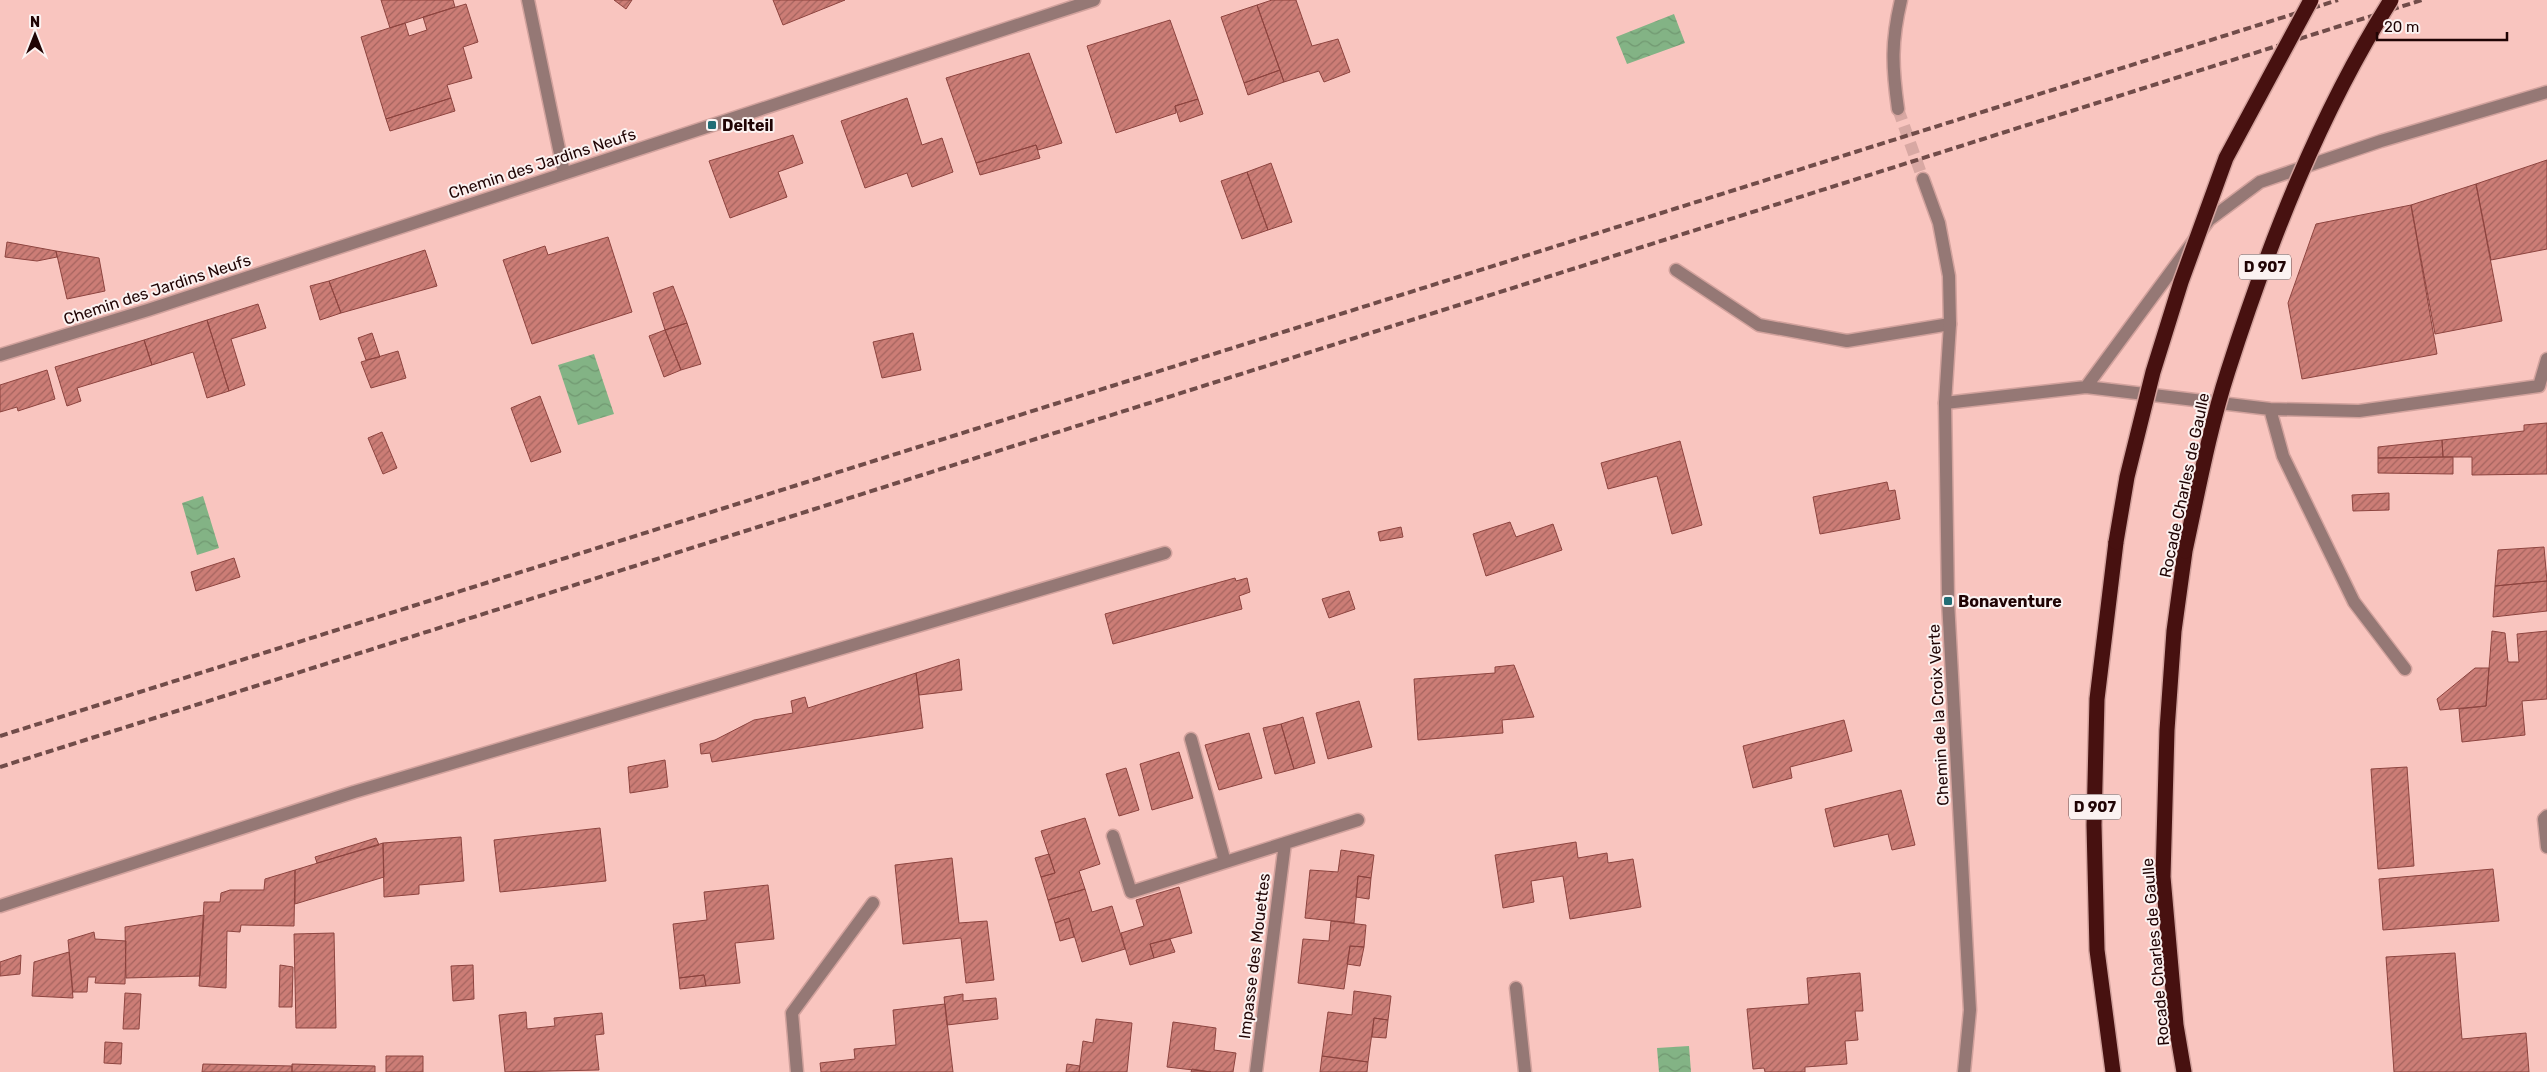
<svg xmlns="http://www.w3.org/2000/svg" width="2547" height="1072" font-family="Rubik,sans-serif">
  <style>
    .water { fill: url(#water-waves) }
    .building { fill: url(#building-hatch); stroke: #8d443f }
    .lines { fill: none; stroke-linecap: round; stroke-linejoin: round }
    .street-tunnel { stroke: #d8a8a3; stroke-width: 12; stroke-dasharray: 12 6; stroke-linecap: butt }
    .lane-casing { stroke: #d2a29d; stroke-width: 15 }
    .street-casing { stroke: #d2a29d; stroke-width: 15 }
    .highway-casing { stroke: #d2a29d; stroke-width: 18 }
    .lane { stroke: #957875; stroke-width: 12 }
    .street { stroke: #957875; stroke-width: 12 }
    .highway { stroke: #471110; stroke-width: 15 }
    .rail { stroke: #714c49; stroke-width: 4; stroke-dasharray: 8 4; stroke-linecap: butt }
    .highway-bridge-casing { stroke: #d2a29d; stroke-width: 18; stroke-linecap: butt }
    .highway-bridge { stroke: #471110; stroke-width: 15 }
    .poi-dot { fill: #226d75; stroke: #fbf2f1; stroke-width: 2 }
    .labels { text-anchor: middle; stroke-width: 4; stroke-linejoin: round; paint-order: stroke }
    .shield { fill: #fbf2f1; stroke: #624b4b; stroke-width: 1 }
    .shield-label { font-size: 15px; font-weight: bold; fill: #200404 }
    .poi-label { font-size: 16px; font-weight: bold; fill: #200404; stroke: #fbf2f1; text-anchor: start }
    .street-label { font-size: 16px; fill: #200404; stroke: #fbf2f1 }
  </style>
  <defs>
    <pattern id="water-waves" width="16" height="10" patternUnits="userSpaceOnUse" patternTransform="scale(1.25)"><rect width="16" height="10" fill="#83b385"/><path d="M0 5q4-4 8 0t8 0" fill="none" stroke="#719871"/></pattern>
    <pattern id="building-hatch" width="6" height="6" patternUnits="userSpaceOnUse" patternTransform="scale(1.25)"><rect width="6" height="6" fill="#cc7d76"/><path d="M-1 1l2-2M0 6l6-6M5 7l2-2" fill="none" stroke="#a5645f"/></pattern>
  </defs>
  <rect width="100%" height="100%" fill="#f9c5bf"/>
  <path class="water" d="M 1674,14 L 1685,43 L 1627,64 L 1616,37 Z
    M 594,354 L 614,414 L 578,425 L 558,365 Z
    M 203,496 L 219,548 L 197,555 L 182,503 Z
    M 1689,1046 L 1691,1072 L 1659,1072 L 1657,1048 Z"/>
  <path class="building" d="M 381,0 L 453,0 L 455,7 L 390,28 Z
    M 614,0 L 632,0 L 626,9 Z
    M 773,0 L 845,0 L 783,25 Z
    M 1272,0 L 1296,0 L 1312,46 L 1338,39 L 1350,72 L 1324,82 L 1319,71 L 1284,82 L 1257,5 Z
    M 466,4 L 478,42 L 463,47 L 472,78 L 447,85 L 451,98 L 386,119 L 361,37 L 405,23 L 409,36 L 427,30 L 423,17 Z
    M 1257,5 L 1280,70 L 1244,83 L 1221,17 Z
    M 1170,20 L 1198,99 L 1175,106 L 1176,113 L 1116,133 L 1087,46 Z
    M 1029,53 L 1062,143 L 1038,150 L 1036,145 L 976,163 L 946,78 Z
    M 1280,70 L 1284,82 L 1248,95 L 1244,83 Z
    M 451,98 L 455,111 L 390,131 L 386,119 Z
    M 907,98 L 922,145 L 942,138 L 953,172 L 912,187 L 907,173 L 865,188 L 841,121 Z
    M 1198,99 L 1203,114 L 1180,122 L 1175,106 Z
    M 793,135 L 803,163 L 778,172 L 787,197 L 730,218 L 709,161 Z
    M 1036,145 L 1040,158 L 980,175 L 976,163 Z
    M 2547,160 L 2547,249 L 2491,260 L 2476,184 Z
    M 1271,163 L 1292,222 L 1268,230 L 1247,172 Z
    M 1247,172 L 1268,230 L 1242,239 L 1221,181 Z
    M 2476,184 L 2502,321 L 2435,334 L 2411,205 Z
    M 2411,205 L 2437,354 L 2302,379 L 2288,303 L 2316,224 Z
    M 608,237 L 632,312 L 532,344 L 503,260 L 545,246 L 548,255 Z
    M 7,242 L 56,251 L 57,257 L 37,261 L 5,257 Z
    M 425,250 L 437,286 L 341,313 L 329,281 Z
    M 56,251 L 99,258 L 105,291 L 67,299 Z
    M 329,281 L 341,313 L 320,320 L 310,286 Z
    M 673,286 L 687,323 L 665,330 L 653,293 Z
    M 258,304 L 266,328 L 231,339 L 245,385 L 229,391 L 207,320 Z
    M 207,320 L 229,391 L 207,398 L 193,352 L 152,365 L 144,340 Z
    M 687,323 L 701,364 L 681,370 L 665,330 Z
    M 665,330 L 681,370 L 664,377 L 649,336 Z
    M 372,333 L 380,357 L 366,360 L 358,338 Z
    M 913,333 L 921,370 L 882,378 L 873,342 Z
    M 144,340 L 152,365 L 77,388 L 81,401 L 67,406 L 55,367 Z
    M 398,351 L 406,378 L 371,388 L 361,362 Z
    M 47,370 L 55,399 L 18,411 L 17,407 L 0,412 L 0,385 Z
    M 540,396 L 561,452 L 531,462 L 511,408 Z
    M 2547,423 L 2547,474 L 2472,475 L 2472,457 L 2443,457 L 2442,440 L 2524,431 L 2524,425 Z
    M 382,432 L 397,468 L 383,474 L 368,438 Z
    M 2442,440 L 2443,457 L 2378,458 L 2378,447 Z
    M 1680,441 L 1702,525 L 1672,534 L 1657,476 L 1608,489 L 1601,463 Z
    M 2443,457 L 2453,457 L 2453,474 L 2378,473 L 2378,458 Z
    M 1887,482 L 1889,491 L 1895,490 L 1900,519 L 1820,534 L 1813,497 Z
    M 2389,493 L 2389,510 L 2353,511 L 2352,495 Z
    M 1510,522 L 1516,537 L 1553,524 L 1562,550 L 1486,576 L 1473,534 Z
    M 1401,527 L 1403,537 L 1380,541 L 1378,532 Z
    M 2544,547 L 2547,581 L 2495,586 L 2498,550 Z
    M 234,558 L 240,577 L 196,591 L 191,572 Z
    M 1235,578 L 1236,581 L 1247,578 L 1250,592 L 1239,596 L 1242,609 L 1113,644 L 1105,614 Z
    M 2547,581 L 2547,611 L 2493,617 L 2495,586 Z
    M 1349,591 L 1355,609 L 1329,618 L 1322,599 Z
    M 2492,631 L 2505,633 L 2508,662 L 2519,662 L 2517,634 L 2547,631 L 2547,699 L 2522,701 L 2525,735 L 2462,742 L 2459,709 L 2486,706 Z
    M 959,659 L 962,690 L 919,695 L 916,673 Z
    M 1514,665 L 1534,717 L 1502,720 L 1503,733 L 1418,740 L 1414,679 L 1495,673 L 1495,667 Z
    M 2475,668 L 2489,668 L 2486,706 L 2440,710 L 2437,699 Z
    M 916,673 L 923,728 L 712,762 L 710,753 L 701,754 L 700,744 L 715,740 L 754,720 L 793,713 L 791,701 L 805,697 L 808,708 Z
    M 1359,701 L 1372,747 L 1328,759 L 1316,713 Z
    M 1303,717 L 1315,763 L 1294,769 L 1281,724 Z
    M 1844,720 L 1852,751 L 1790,767 L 1792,778 L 1753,788 L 1743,746 Z
    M 1281,724 L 1294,769 L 1275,774 L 1263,728 Z
    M 1249,733 L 1262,778 L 1219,790 L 1205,745 Z
    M 1179,752 L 1193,798 L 1152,810 L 1140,764 Z
    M 665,760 L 668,787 L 630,793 L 628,767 Z
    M 2407,767 L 2414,866 L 2378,869 L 2371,769 Z
    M 1126,768 L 1139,810 L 1119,816 L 1106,774 Z
    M 1901,790 L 1915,845 L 1892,850 L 1888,834 L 1834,847 L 1825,809 Z
    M 1085,818 L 1100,864 L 1079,871 L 1085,889 L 1048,900 L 1041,877 L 1055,873 L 1041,831 Z
    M 600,828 L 606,881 L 500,892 L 494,840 Z
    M 461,837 L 464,881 L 419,885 L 419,894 L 384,897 L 383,843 Z
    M 376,838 L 379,845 L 317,863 L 315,857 Z
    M 1576,842 L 1578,858 L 1607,853 L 1608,863 L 1633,859 L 1641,907 L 1570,919 L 1563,876 L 1531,881 L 1534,902 L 1503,908 L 1495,855 Z
    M 383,843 L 384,877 L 295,904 L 295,870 Z
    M 1341,850 L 1374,855 L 1371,878 L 1358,876 L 1354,923 L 1305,918 L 1310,870 L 1338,872 Z
    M 1049,854 L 1055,873 L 1041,877 L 1035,858 Z
    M 952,858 L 959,923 L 987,921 L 994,980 L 966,983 L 961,938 L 903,944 L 895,865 Z
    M 2493,869 L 2499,921 L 2383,930 L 2379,879 Z
    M 295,870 L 294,926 L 241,925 L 240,932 L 227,931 L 226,988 L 199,986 L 204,902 L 220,902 L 221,893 L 230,890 L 264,890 L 265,879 Z
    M 1358,876 L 1371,878 L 1369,899 L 1356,897 Z
    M 768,885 L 774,939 L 735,943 L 740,983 L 706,986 L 704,975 L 679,978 L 673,924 L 707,920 L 704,892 Z
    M 1179,887 L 1192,933 L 1150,944 L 1154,958 L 1130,965 L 1121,933 L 1144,926 L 1136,900 Z
    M 1085,889 L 1092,912 L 1112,906 L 1125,949 L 1082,962 L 1069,918 L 1055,923 L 1048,900 Z
    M 204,915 L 200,976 L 126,978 L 125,927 Z
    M 1069,918 L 1074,937 L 1060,941 L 1055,923 Z
    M 1331,921 L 1366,925 L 1364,947 L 1350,946 L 1344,989 L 1298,983 L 1303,939 L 1329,941 Z
    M 94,932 L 95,939 L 126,941 L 125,984 L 95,983 L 96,977 L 88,977 L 87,992 L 73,992 L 68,940 Z
    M 334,933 L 336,1028 L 296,1028 L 294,934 Z
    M 1170,939 L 1175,952 L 1154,958 L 1150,944 Z
    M 1350,946 L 1364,947 L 1360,966 L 1347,964 Z
    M 69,952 L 73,998 L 32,996 L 34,962 Z
    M 2455,953 L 2462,1039 L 2526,1033 L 2529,1072 L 2394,1072 L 2386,957 Z
    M 21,955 L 20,974 L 0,976 L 0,962 Z
    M 280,965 L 293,967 L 292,1007 L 279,1007 Z
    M 473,965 L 474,999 L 453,1001 L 451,966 Z
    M 1860,973 L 1863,1011 L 1855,1011 L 1858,1040 L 1845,1041 L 1847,1064 L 1805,1067 L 1805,1072 L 1765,1072 L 1764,1068 L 1753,1069 L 1747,1009 L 1809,1004 L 1807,978 Z
    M 704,975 L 706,986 L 680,989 L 679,978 Z
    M 1354,991 L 1391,996 L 1388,1020 L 1374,1018 L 1368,1062 L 1322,1056 L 1328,1012 L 1352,1015 Z
    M 125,993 L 141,994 L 139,1029 L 123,1029 Z
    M 963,994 L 963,1001 L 996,998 L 998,1019 L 947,1025 L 944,997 Z
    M 945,1004 L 953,1072 L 821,1072 L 820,1063 L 855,1059 L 854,1049 L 896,1045 L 893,1010 Z
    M 526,1012 L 527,1029 L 555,1026 L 554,1018 L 602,1013 L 604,1034 L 595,1035 L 599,1070 L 505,1072 L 499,1015 Z
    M 1374,1018 L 1388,1020 L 1386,1038 L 1372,1037 Z
    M 1096,1019 L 1132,1023 L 1127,1072 L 1079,1072 L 1083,1041 L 1093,1043 Z
    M 1173,1022 L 1216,1028 L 1214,1050 L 1236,1053 L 1233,1072 L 1211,1072 L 1167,1067 Z
    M 105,1042 L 122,1043 L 121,1064 L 104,1063 Z
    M 386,1056 L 423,1056 L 423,1072 L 386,1072 Z
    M 1322,1056 L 1368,1062 L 1367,1072 L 1320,1072 Z
    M 203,1064 L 292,1066 L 292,1072 L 202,1072 Z
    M 292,1064 L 375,1066 L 375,1072 L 292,1072 Z
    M 1067,1064 L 1080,1066 L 1079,1072 L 1066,1072 Z
    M 1192,1069 L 1211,1072 L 1191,1072 Z"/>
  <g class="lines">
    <path class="street-tunnel" d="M 1898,109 L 1923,179"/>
    <defs>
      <path id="lane" d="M 1676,270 L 1759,325 L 1847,341 L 1950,324
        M 2086,387 L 2209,220 L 2260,182 L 2381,141 L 2547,92
        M 1945,403 L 2086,387 L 2270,409 L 2359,411 L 2539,386 L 2547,359
        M 2270,409 L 2283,456 L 2354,602 L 2405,669
        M 2547,816 L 2544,819 L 2547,847
        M 0,906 L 354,792 L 1165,553
        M 1516,988 L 1525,1072
        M 797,1072 L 792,1013 L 873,903"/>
      <path id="street" d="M 528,0 L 564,173
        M 1898,109 C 1892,66 1891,42 1901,0
        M 1923,179 L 1939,223 L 1949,276 L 1950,324 L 1945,403 L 1948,601 L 1970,1010 L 1964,1072
        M 0,355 L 148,310 L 1094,0
        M 1191,739 L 1225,862
        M 1113,836 L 1131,892 L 1358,820
        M 1256,1072 L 1285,843"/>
      <path id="highway" d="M 2113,1072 L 2097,950 L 2094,825 L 2097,699 L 2116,542
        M 2184,1072 L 2176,1025 L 2163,877 L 2167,730 L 2174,631 L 2185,551"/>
    </defs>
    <use href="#lane" class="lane-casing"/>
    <use href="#street" class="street-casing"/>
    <use href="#highway" class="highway-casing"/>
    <use href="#lane" class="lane"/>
    <use href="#street" class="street"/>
    <use href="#highway" class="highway"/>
    <path class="rail" d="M 0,736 L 2338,0
      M 0,767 L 2422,0"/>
    <defs>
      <path id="highway-bridge" d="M 2116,542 L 2127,477 L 2153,372 L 2181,282 L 2226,158 L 2311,0
        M 2185,551 C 2198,491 2209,430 2228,371 C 2269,243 2319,114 2391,0"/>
    </defs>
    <use href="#highway-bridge" class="highway-bridge-casing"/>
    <use href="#highway-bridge" class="highway-bridge"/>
  </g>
  <g class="poi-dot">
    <rect x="707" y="120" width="10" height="10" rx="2.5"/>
    <rect x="1943" y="596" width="10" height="10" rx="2.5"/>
  </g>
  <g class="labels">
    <g class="shield">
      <rect x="2239" y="254.5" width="52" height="25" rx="4"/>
      <rect x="2069" y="794.5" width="52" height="25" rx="4"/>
    </g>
    <g class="shield-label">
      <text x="2265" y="272">D 907</text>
      <text x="2095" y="812">D 907</text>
    </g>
    <g class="poi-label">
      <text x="722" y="131">Delteil</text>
      <text x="1958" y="607">Bonaventure</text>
    </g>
    <g class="street-label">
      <text transform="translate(542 163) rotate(-18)" y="6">Chemin des Jardins Neufs</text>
      <text transform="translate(157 289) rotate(-18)" y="6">Chemin des Jardins Neufs</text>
      <text transform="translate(2184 485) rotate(-78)" y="6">Rocade Charles de Gaulle</text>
      <text transform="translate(1938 715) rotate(-93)" y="6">Chemin de la Croix Verte</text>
      <text transform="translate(2155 952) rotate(-95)" y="6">Rocade Charles de Gaulle</text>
      <text transform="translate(1254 956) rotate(-83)" y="6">Impasse des Mouettes</text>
    </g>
  </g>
  <g transform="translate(35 35)" stroke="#fbf2f1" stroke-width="4" paint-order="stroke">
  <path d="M0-4L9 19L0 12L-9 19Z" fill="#200404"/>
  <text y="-8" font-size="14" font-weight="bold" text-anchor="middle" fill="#200404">N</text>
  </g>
  <path d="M2377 32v8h130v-8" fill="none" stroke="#200404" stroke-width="2.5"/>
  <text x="2384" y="32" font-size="15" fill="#200404" stroke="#fbf2f1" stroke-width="4" paint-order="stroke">20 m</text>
</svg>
